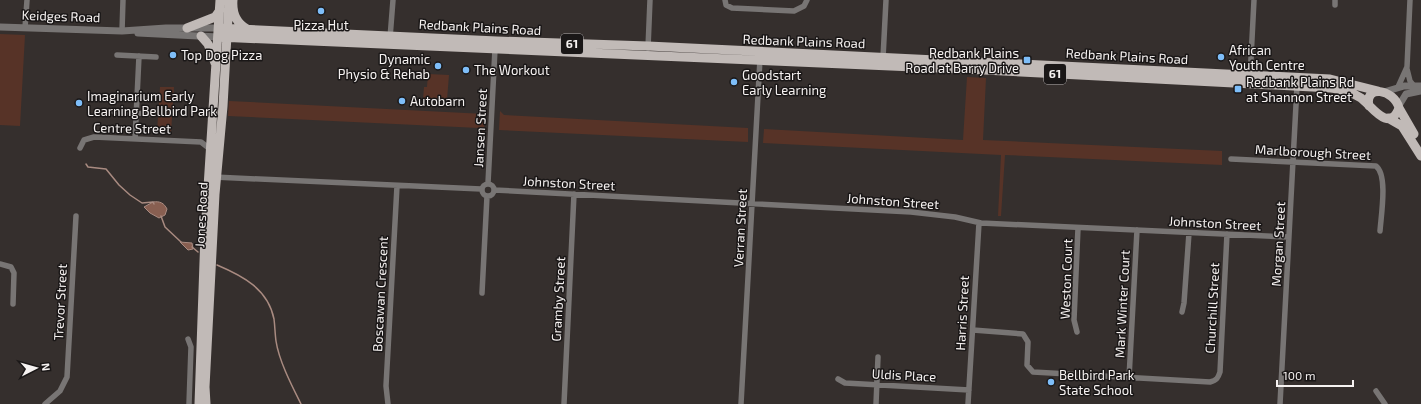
<svg xmlns="http://www.w3.org/2000/svg" width="1421" height="404" font-family="'Exo 2',sans-serif">
  <style>
    .green { fill: #573327 }
    .water { fill: #885f51; stroke: #a98b81 }
    .lines { fill: none; stroke-linecap: round; stroke-linejoin: round }
    .stream { stroke: #a98b81; stroke-width: 1.5 }
    .minor { stroke: #787574; stroke-width: 5.5 }
    .tertiary { stroke: #787574; stroke-width: 7 }
    .primary { stroke: #c1bab7; stroke-width: 9 }
    .poi-dot { fill: #7ebef9; stroke: #1a1717; stroke-width: 1.5 }
    .labels { text-anchor: middle; stroke-width: 3; stroke-linejoin: round; paint-order: stroke }
    .shield { fill: #1a1717; stroke: #b4b0b0; stroke-width: 1 }
    .shield-label { font-size: 12px; font-weight: bold; fill: #f6f2f1 }
    .street-label { font-size: 13px; fill: #f6f2f1; stroke: #1a1717 }
    .poi-label { font-size: 13px; fill: #f6f2f1; stroke: #1a1717; text-anchor: start }
  </style>
  <rect width="100%" height="100%" fill="#352f2d"/>
  <path class="green" d="M 0,34 L 25,35 L 20,126 L 0,125 Z
    M 428,74 L 449,75 L 447,100 L 423,99 L 424,87 L 427,87 Z
    M 967,77 L 986,78 L 983,140 L 1222,151 L 1222,165 L 1005,155 L 1001,216 L 998,216 L 1001,155 L 763,143 L 764,129 L 963,140 Z
    M 160,87 L 174,87 L 171,133 L 157,132 Z
    M 229,101 L 485,114 L 484,133 L 479,128 L 228,116 Z
    M 500,111 L 504,115 L 748,128 L 748,142 L 499,130 Z"/>
  <path class="water" d="M 153,202 C 160,201 164,203 167,209 L 165,215 L 159,218 L 150,213 L 144,207 Z
    M 180,242 L 192,243 L 193,249 L 188,250 Z"/>
  <g class="lines">
    <path class="stream" d="M 86,164 L 88,167 L 106,169 L 119,185 L 130,195 L 142,203 L 153,202 L 154,204
      M 161,216 L 165,227 L 181,242
      M 192,247 L 198,252
      M 217,265 C 243,276 268,289 274,319 C 275,327 275,334 276,341 C 279,361 292,386 301,404"/>
    <path class="minor" d="M 725,0 L 726,5 L 732,8 L 794,11 L 804,6 L 807,0
      M 1335,5 L 1335,0
      M 25,28 L 27,0
      M 122,31 L 123,0
      M 390,38 L 393,0
      M 648,48 L 650,0
      M 117,55 L 156,57
      M 883,58 L 886,0
      M 1407,69 L 1410,81 L 1414,86
      M 1250,78 L 1254,0
      M 1398,87 L 1407,67 L 1410,0
      M 114,112 L 156,114
      M 135,139 L 139,56
      M 80,148 L 84,140 L 94,137 L 201,142 L 210,149
      M 1231,159 L 1376,166 C 1388,175 1381,216 1380,231
      M 214,177 L 481,189
      M 488,183 L 495,49
      M482 190a6 6 0 1 1 12 0a6 6 0 1 1-12 0Z
      M 494,190 L 911,212 L 955,217 L 981,223 L 1289,237
      M 0,264 L 11,267 L 14,273 L 13,304
      M 482,293 L 487,196
      M 1182,312 L 1184,303 L 1189,233
      M 973,330 L 1023,334 L 1028,342 L 1027,365 L 1033,372 L 1210,382 C 1217,380 1218,378 1220,372 L 1227,234
      M 1077,332 L 1074,320 L 1078,228
      M 188,339 L 191,347 L 189,404
      M 1129,378 L 1137,230
      M 838,379 L 845,383 L 969,390
      M 1376,391 L 1385,404
      M 45,404 L 60,391 L 67,377 L 76,216
      M 388,404 L 386,386 L 397,186
      M 564,404 L 574,194
      M 741,404 L 760,59
      M 876,404 L 878,357
      M 968,404 L 979,223
      M 1280,404 L 1297,86"/>
    <path class="tertiary" d="M 0,27 L 122,31 L 166,28 L 219,28
      M 138,33 L 218,37
      M 1384,92 L 1404,86 L 1421,86
      M 1398,107 L 1406,94 L 1421,91"/>
    <path class="primary" d="M 233,0 C 232,12 236,23 247,29
      M 187,28 L 215,17 L 220,10
      M 219,28 L 497,41 L 648,46 L 1330,79 L 1378,91
      M 201,36 L 208,44 L 215,63
      M 218,37 L 984,70 L 1331,88 C 1341,89 1352,92 1361,98 C 1371,105 1389,134 1399,108 C 1394,89 1364,84 1369,106
      M 1399,108 L 1414,134
      M 1388,118 L 1402,126 L 1421,156
      M 199,404 L 205,234 L 220,0
      M 206,404 L 205,387 L 215,194 L 223,106 L 229,0"/>
  </g>
  <g class="poi-dot">
    <circle cx="321" cy="11" r="4"/>
    <circle cx="173" cy="55" r="4"/>
    <circle cx="1221" cy="57" r="4"/>
    <rect x="1023" y="56" width="8" height="8" rx="2"/>
    <circle cx="438" cy="66" r="4"/>
    <circle cx="466" cy="70" r="4"/>
    <circle cx="734" cy="82" r="4"/>
    <rect x="1234" y="85" width="8" height="8" rx="2"/>
    <circle cx="402" cy="101" r="4"/>
    <circle cx="79" cy="103" r="4"/>
    <circle cx="1051" cy="382" r="4"/>
  </g>
  <g class="labels">
    <g class="shield">
      <rect x="561" y="34" width="22" height="20" rx="3"/>
      <rect x="1044" y="64" width="22" height="20" rx="3"/>
    </g>
    <g class="shield-label">
      <text x="572" y="48">61</text>
      <text x="1055" y="78">61</text>
    </g>
    <g class="street-label">
      <text transform="translate(61 16) rotate(2)" y="5">Keidges Road</text>
      <text transform="translate(480 27) rotate(3)" y="5">Redbank Plains Road</text>
      <text transform="translate(804 41) rotate(2)" y="5">Redbank Plains Road</text>
      <text transform="translate(1127 56) rotate(3)" y="5">Redbank Plains Road</text>
      <text transform="translate(132 128) rotate(1)" y="5">Centre Street</text>
      <text transform="translate(480 128) rotate(-87)" y="5">Jansen Street</text>
      <text transform="translate(1313 152) rotate(3)" y="5">Marlborough Street</text>
      <text transform="translate(569 183) rotate(3)" y="5">Johnston Street</text>
      <text transform="translate(893 201) rotate(4)" y="5">Johnston Street</text>
      <text transform="translate(201 215) rotate(-87)" y="5">Jones Road</text>
      <text transform="translate(1215 223) rotate(3)" y="5">Johnston Street</text>
      <text transform="translate(740 228) rotate(-87)" y="5">Verran Street</text>
      <text transform="translate(1278 244) rotate(-87)" y="5">Morgan Street</text>
      <text transform="translate(1066 279) rotate(-88)" y="5">Weston Court</text>
      <text transform="translate(380 294) rotate(-87)" y="5">Boscawan Crescent</text>
      <text transform="translate(558 299) rotate(-87)" y="5">Gramby Street</text>
      <text transform="translate(60 302) rotate(-87)" y="5">Trevor Street</text>
      <text transform="translate(1122 304) rotate(-87)" y="5">Mark Winter Court</text>
      <text transform="translate(1212 308) rotate(-87)" y="5">Churchill Street</text>
      <text transform="translate(962 313) rotate(-87)" y="5">Harris Street</text>
      <text transform="translate(904 375) rotate(3)" y="5">Uldis Place</text>
    </g>
    <g class="poi-label">
      <text x="321" y="30" text-anchor="middle">Pizza Hut</text>
      <text x="1229" y="55">African<tspan x="1229" dy="15">Youth Centre</tspan></text>
      <text x="1019" y="58" text-anchor="end">Redbank Plains<tspan x="1019" dy="15">Road at Barry Drive</tspan></text>
      <text x="181" y="60">Top Dog Pizza</text>
      <text x="430" y="64" text-anchor="end">Dynamic<tspan x="430" dy="15">Physio &amp; Rehab</tspan></text>
      <text x="474" y="75">The Workout</text>
      <text x="742" y="80">Goodstart<tspan x="742" dy="15">Early Learning</tspan></text>
      <text x="1246" y="87">Redbank Plains Rd<tspan x="1246" dy="15">at Shannon Street</tspan></text>
      <text x="87" y="101">Imaginarium Early<tspan x="87" dy="15">Learning Bellbird Park</tspan></text>
      <text x="410" y="106">Autobarn</text>
      <text x="1059" y="380">Bellbird Park<tspan x="1059" dy="15">State School</tspan></text>
    </g>
  </g>
  <g transform="translate(36 368) rotate(84)" stroke="#1a1717" stroke-width="3" paint-order="stroke">
  <path d="M0-3L7 15L0 10L-7 15Z" fill="#f6f2f1"/>
  <text y="-6" font-size="11" font-weight="bold" text-anchor="middle" fill="#f6f2f1">N</text>
  </g>
  <path d="M1277 380v6h76v-6" fill="none" stroke="#f6f2f1" stroke-width="2"/>
  <text x="1283" y="380" font-size="12" fill="#f6f2f1" stroke="#1a1717" stroke-width="3" paint-order="stroke">100 m</text>
</svg>
